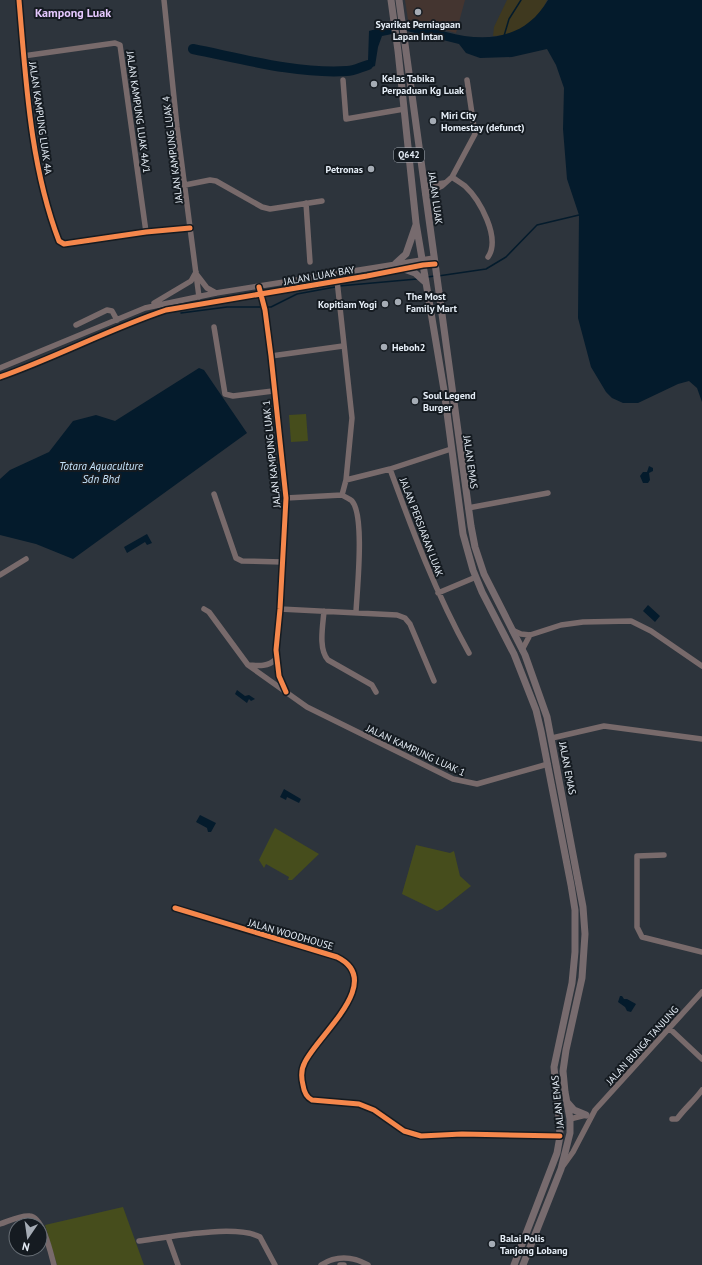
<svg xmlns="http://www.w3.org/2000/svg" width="702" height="1265" font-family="'PT Sans',sans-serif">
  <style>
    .commercial { fill: #443530 }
    .green { fill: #464d1c }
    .sand { fill: #3f391f }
    .water { fill: #041b2c }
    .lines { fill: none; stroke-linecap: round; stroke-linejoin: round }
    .stream { stroke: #041b2c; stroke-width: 1.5 }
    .river { stroke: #041b2c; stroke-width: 10 }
    .minor { stroke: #786a6b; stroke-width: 5.5 }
    .major { stroke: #776b6e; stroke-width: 7 }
    .cycleway-casing { stroke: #151b21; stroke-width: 8 }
    .cycleway { stroke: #f5874c; stroke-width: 5 }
    .poi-dot { fill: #a5acb5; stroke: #151b21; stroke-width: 1.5 }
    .labels { text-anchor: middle; stroke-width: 4; stroke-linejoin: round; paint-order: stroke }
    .shield { fill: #151b21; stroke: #a7aeb6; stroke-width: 1 }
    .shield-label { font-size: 9px; font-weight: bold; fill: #e5edf6 }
    .poi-label { font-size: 10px; font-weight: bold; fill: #e5edf6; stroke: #151b21; text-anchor: start }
    .street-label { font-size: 10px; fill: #e5edf6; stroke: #151b21 }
    .water-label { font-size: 11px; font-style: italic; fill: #c7e4fb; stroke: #151b21 }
    .quarter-label { font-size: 12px; font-weight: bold; fill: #e5c8fe; stroke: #151b21 }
  </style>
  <rect width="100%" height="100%" fill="#2d343c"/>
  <path class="commercial" d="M 405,0 L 465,0 L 456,33 L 408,20 Z"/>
  <path class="green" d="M 306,414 L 308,441 L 291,442 L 289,415 Z
    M 275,828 L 319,854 L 292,880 L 288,880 L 289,877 L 266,864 L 264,868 L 259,860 Z
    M 416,845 L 450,853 L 454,851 L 460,876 L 471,886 L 442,909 L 437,911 L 402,894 Z
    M 123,1207 L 144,1265 L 57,1265 L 45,1225 Z"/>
  <path class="sand" d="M 507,0 L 547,0 C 545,4 543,10 539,14 C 528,27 510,36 493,36 L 494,27 Z"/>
  <path class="water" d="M 548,0 L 702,0 L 702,402 L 697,388 L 689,381 L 678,384 L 638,403 L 623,403 L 612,398 L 606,392 L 591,367 L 578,318 L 579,215 L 567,179 L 563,129 L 564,88 L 556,65 L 547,49 L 512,57 L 480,58 L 466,53 L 459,44 L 407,31 L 382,36 L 378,47 L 375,66 L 358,72 L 355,66 L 361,65 L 368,61 L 369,31 C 381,28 395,22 408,22 C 420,22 435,29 446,32 C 487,43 525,39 548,0 Z
    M 199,368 L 204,370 L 247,433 L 73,559 L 36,544 L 0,535 L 0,479 L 10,470 L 49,452 L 73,421 L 96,415 L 115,421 Z
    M 649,466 L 653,468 L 653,471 L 649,473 L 650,480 L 648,483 L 643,483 L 640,476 L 643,472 L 647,472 Z
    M 147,534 L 152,543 L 147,545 L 145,542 L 127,553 L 124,547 Z
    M 648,605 L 660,616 L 655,622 L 643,611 Z
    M 237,690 L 245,696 L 249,695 L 255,699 L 251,701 L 249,699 L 247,703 L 235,694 Z
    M 284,789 L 301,799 L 299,803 L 287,797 L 286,800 L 280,797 Z
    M 200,815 L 216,823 L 211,832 L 208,832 L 207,828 L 196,822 Z
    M 620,996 L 622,996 L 624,999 L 627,999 L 636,1004 L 631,1012 L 627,1011 L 625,1007 L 618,1002 Z"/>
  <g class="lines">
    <path class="stream" d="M 504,36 L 509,19 L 521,0
      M 438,276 L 486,269 L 506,257 L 537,225 L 579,215
      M 427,277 L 435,276
      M 339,286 L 417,279
      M 267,307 L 271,307 L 297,294 L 335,287
      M 181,313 L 227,307 L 263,307"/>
    <path class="river" d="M 193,49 C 243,59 296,74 347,71 C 354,71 361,67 368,65"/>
    <path class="minor" d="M 19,0 C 26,81 30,165 59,241 L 64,244 L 146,232 L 190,228
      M 164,0 L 177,127 L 199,297
      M 23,56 L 115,43 L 120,45 L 146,232
      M 343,80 L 346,119 L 404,109
      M 452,177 C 456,180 461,183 465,186 C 480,200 501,238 488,257
      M 185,185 L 210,180 L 216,181 L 262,207 L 270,209 L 322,201
      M 424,186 L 444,183
      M 425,194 L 442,186 L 452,177 L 475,134 L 467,80
      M 306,203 L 310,262
      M 197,275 L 207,288 L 216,293
      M 337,280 L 352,418 L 346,480 L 342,495
      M 261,292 L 265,310 L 271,356 L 286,498 L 280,609 L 276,650 L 279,676 L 286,692
      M 154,303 L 191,281 L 196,272
      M 76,325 L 107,310 L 112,311 L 117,320
      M 214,327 L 225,394 L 233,396 L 273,391
      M 271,356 L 343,346
      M 0,368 L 145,308 L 216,293 L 434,258
      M 0,377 C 57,357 109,329 166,310 L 367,276 L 423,265 L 435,264
      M 390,469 C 413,532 436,594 469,653
      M 346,480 L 390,469 L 451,449
      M 214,494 L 236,558 L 242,561 L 282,562
      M 342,495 C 345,497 350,499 352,501 C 365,516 357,590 356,612
      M 286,498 L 342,495
      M 468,508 L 548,493
      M 0,575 L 26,559
      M 438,593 L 476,577
      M 204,609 L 209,612 L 248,665 L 307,707 L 453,779 L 477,784 L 548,764
      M 280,609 L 397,615 L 405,618 L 410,624 L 434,681
      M 324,611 C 323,625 318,649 328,660 L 372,685 L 376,692
      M 512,630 L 521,634 L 530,635 L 561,625 L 583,622 L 631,621 L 651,631 L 702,666
      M 522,650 L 530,635
      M 248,665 C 259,666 268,667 276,659
      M 552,738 L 604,726 L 702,739
      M 664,855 L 637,856 L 637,927 L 642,937 L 702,952
      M 175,908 L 337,957 C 386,981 318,1035 305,1062 C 301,1069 301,1077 303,1085 C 304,1092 306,1097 312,1100 L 359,1104 L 374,1110 L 404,1131 L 421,1136 L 462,1134 L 560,1136
      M 669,1028 L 702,1059
      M 570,1119 L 586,1115
      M 672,1119 L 677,1119 C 685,1108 694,1101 702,1090
      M 563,1166 L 573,1152 L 595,1110 L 702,992
      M 0,1224 C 9,1221 20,1215 30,1216 C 43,1217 51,1254 54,1265
      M 168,1237 L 178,1265
      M 139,1241 C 168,1237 236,1224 260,1237 L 275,1265
      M 321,1265 C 337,1255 352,1256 368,1265
      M 340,1265 L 344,1265"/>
    <path class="major" d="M 391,0 L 398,51 L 416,223 L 444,390 L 463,534 L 473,570 L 482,592 L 514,654 L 536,710 L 541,731 L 571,885 L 575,910 L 575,952 L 572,983 L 554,1067 L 559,1119 L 560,1136 L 557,1153 L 514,1265
      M 399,0 L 471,526 L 475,547 L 484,574 L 525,655 L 547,717 L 583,907 L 585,934 L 582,978 L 566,1050 L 563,1071 L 565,1092 L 570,1119 L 570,1133 L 561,1169 L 523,1265
      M 396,263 L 406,254 L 416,225
      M 404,269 L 415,273 L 425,282
      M 567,1102 L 574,1110 L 586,1115"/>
    <defs>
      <path id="cycleway" d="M 19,0 C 26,81 30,165 59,241 L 64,244 L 146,232 L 190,228
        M 259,287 L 265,310 L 271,356 L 286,498 L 280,609 L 276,650 L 279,676 L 286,692
        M 0,377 C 57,357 109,329 166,310 L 367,276 L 423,265 L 435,264
        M 175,908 L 337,957 C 386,981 318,1035 305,1062 C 301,1069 301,1077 303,1085 C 304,1092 306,1097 312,1100 L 359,1104 L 374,1110 L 404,1131 L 421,1136 L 462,1134 L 560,1136"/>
    </defs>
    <use href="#cycleway" class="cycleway-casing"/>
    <use href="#cycleway" class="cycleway"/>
  </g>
  <g class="poi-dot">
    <circle cx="418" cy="12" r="4"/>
    <circle cx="374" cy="84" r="4"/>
    <circle cx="433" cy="121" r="4"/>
    <circle cx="371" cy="169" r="4"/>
    <circle cx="398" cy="302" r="4"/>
    <circle cx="385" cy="304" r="4"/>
    <circle cx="384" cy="347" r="4"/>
    <circle cx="415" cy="401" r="4"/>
    <circle cx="492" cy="1244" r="4"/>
  </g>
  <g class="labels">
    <rect class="shield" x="394" y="148" width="30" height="14" rx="3"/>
    <g class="shield-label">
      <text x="409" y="158">Q642</text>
    </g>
    <g class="poi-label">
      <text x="418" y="28" text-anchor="middle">Syarikat Perniagaan<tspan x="418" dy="12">Lapan Intan</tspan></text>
      <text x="382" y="82">Kelas Tabika<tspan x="382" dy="12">Perpaduan Kg Luak</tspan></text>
      <text x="441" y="119">Miri City<tspan x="441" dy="12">Homestay (defunct)</tspan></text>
      <text x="363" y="173" text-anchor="end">Petronas</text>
      <text x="406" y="300">The Most<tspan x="406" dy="12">Family Mart</tspan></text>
      <text x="377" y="308" text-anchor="end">Kopitiam Yogi</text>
      <text x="392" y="351">Heboh2</text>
      <text x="423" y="399">Soul Legend<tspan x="423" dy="12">Burger</tspan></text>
      <text x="500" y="1242">Balai Polis<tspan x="500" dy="12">Tanjong Lobang</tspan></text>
    </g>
    <g class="street-label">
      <text transform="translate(139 112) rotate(82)" y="4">JALAN KAMPUNG LUAK 4A/1</text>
      <text transform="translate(41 118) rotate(82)" y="4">JALAN KAMPUNG LUAK 4A</text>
      <text transform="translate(172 150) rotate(-97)" y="4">JALAN KAMPUNG LUAK 4</text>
      <text transform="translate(436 198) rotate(82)" y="4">JALAN LUAK</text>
      <text transform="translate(319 275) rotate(-10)" y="4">JALAN LUAK BAY</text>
      <text transform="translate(271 454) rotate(-96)" y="4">JALAN KAMPUNG LUAK 1</text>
      <text transform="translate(471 462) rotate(82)" y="4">JALAN EMAS</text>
      <text transform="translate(422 527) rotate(69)" y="4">JALAN PERSIARAN LUAK</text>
      <text transform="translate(416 750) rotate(25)" y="4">JALAN KAMPUNG LUAK 1</text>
      <text transform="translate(568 768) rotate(79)" y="4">JALAN EMAS</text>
      <text transform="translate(291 934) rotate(16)" y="4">JALAN WOODHOUSE</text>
      <text transform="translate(642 1045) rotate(-48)" y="4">JALAN BUNGA TANJUNG</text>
      <text transform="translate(557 1102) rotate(-96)" y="4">JALAN EMAS</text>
    </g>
    <g class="water-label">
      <text x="101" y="470">Totara Aquaculture<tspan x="101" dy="13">Sdn Bhd</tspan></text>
    </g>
    <g class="quarter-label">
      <text x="73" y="17">Kampong Luak</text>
    </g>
  </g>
  <g transform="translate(28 1237) rotate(193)"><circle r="19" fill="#151b21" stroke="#686f76"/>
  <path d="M0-3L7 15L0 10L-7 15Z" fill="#a5acb5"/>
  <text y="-6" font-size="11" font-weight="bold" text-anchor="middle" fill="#e5edf6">N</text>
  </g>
</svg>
